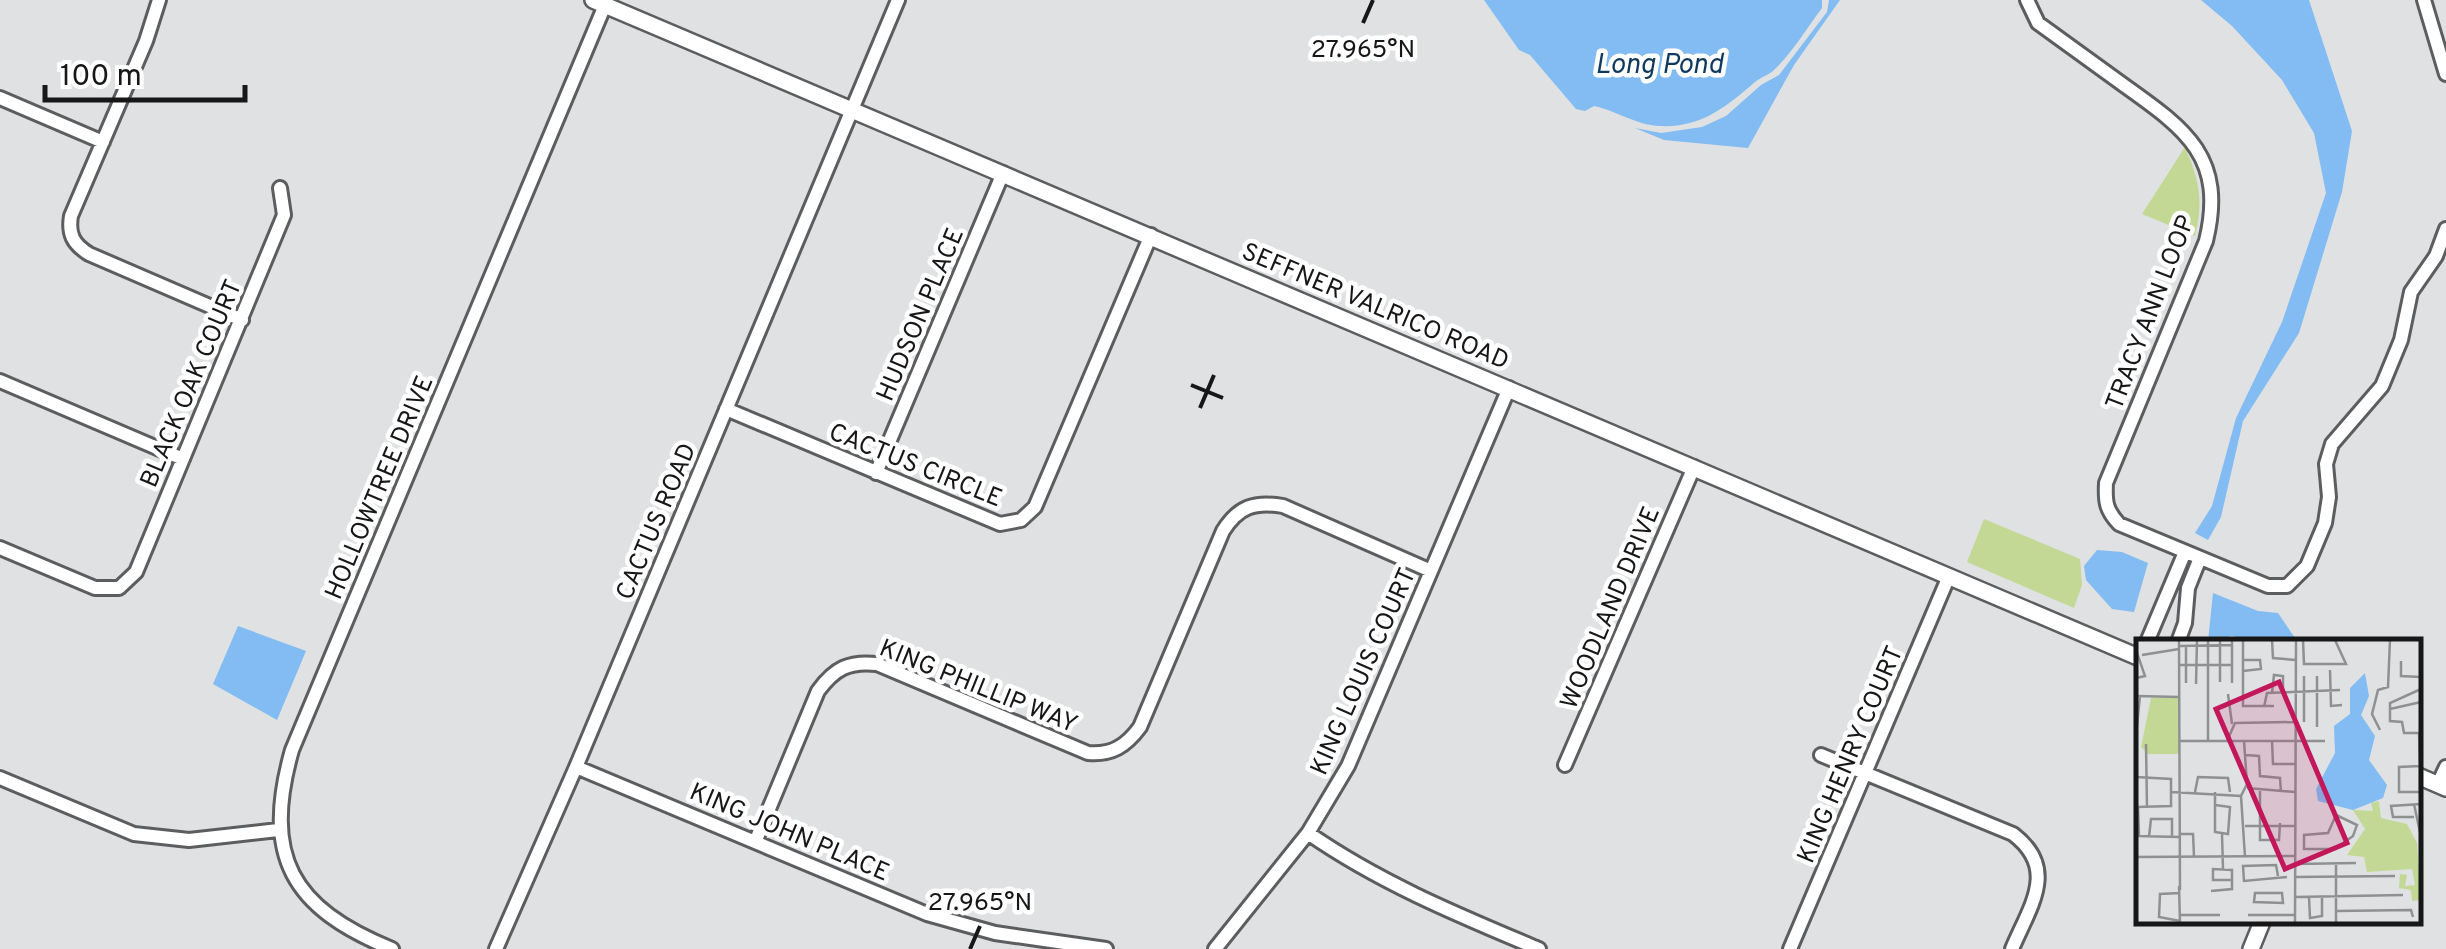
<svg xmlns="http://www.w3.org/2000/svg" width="2446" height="949" font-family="Overpass,sans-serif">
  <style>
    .green { fill: #c4d895 }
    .water { fill: #82bcf2 }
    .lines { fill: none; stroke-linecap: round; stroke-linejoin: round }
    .minor-casing { stroke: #5c5d5f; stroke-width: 18 }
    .tertiary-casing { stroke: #5c5d5f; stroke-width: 20 }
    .minor { stroke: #fff; stroke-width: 12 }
    .tertiary { stroke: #fff; stroke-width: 15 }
    .ticks { fill: none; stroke: #171718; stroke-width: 4 }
    .labels { text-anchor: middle; stroke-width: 9; stroke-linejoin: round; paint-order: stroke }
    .street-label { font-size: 25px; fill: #171718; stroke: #fff }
    .water-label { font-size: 28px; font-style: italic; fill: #0f3a5d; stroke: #fff }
    .inset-road { fill: none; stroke: #8f9092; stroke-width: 2.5 }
    .view { fill: #c2185b; fill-opacity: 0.15; stroke: #c2185b; stroke-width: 5 }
    .inset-edge { fill: none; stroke: #171718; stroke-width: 5 }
    .ticks-label { font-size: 25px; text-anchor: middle; fill: #171718; stroke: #fff; stroke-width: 9; stroke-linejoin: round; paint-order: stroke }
  </style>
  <rect width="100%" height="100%" fill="#dfe1e3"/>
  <path class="green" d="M 2185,147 C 2199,180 2204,200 2195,236 L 2142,214 Z
    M 1984,519 L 2080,559 L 2082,585 L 2074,608 L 1967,562 Z"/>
  <path class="water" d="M 1484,0 L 1822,0 L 1822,8 C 1807,28 1792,53 1774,70 C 1769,75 1761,77 1755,82 C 1726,107 1701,128 1660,126 C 1636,125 1617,111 1594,106 L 1585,111 L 1576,109 L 1530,55 L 1519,50 Z
    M 1829,0 L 1840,0 L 1794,65 L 1748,148 L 1664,140 L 1635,128 L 1661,133 L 1702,127 L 1726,116 L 1761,85 L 1779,75 L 1827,12 Z
    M 2201,0 L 2309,0 L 2352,131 L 2342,192 L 2299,333 L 2243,421 L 2221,517 L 2208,540 L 2195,533 L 2212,506 L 2236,418 L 2282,322 L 2326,193 L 2314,133 L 2282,80 L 2232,26 Z
    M 2097,550 L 2122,552 L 2148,563 L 2134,612 L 2112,609 L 2086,580 L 2084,566 Z
    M 2213,593 L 2258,611 L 2278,613 L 2297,641 L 2250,641 L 2232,636 L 2208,641 Z
    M 238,626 L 306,651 L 277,720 L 213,684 Z"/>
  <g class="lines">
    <defs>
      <path id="minor" d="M 159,0 L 146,41 L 71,216 C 68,234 73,244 89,254 L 242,320
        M 2027,0 L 2038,23 C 2067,44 2096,65 2125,86 C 2187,130 2226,158 2206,241 L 2106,483 C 2105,502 2106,510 2119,524 L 2268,586 L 2287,586 L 2307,566 L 2325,523 L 2329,497 L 2326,464 L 2332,444 L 2382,386 L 2401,340 L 2411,292 L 2436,256 L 2446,229
        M 2424,0 L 2446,74
        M 0,98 L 103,142
        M 0,381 L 183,459
        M 726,409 L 1000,524 L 1021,520 L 1035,507 L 1151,235
        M 876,473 L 1003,173
        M 0,548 L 95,588 L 119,588 L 136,572 L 284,215 L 280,188
        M 2147,642 L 2185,552
        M 2178,642 L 2185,623 L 2188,588 L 2200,558
        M 1821,755 L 2013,834 C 2059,869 2030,906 2012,949
        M 1565,765 L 1694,467
        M 576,767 L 927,914 L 995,933 L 1106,949
        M 0,778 L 134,834 L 189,840 L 278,830
        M 2438,784 L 2446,767
        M 1308,833 C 1380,883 1458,915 1539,949
        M 756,840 L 818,691 C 835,668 849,661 877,664 L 1088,753 C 1112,755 1126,746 1140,727 L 1223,531 C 1238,507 1254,501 1283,506 L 1431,571
        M 392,949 C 291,908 262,856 292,750 L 605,5
        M 496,949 L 576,767 L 898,0
        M 1215,949 L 1308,833 L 1348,766 L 1509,388
        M 1790,949 L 1949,576"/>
      <path id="tertiary" d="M 593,0 L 2138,657
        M 2418,776 L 2446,788
        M 2251,949 L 2262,922"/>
    </defs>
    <use href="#minor" class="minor-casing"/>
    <use href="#tertiary" class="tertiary-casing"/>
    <use href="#minor" class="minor"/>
    <use href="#tertiary" class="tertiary"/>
  </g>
  <path class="ticks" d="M 1363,23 L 1373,0M 1191,385 L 1223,398M 1200,408 L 1214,375M 970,949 L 980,926"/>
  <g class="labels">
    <g class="street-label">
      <text transform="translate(1376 305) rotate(23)" y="9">SEFFNER VALRICO ROAD</text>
      <text transform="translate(2149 312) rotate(-69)" y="9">TRACY ANN LOOP</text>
      <text transform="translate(919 314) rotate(-67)" y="9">HUDSON PLACE</text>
      <text transform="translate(190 383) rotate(-67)" y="9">BLACK OAK COURT</text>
      <text transform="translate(916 464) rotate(22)" y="9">CACTUS CIRCLE</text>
      <text transform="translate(378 487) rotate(-67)" y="9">HOLLOWTREE DRIVE</text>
      <text transform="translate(655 521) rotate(-67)" y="9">CACTUS ROAD</text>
      <text transform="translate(1609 607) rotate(-67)" y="9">WOODLAND DRIVE</text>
      <text transform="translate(1362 671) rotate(-66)" y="9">KING LOUIS COURT</text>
      <text transform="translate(979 685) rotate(22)" y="9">KING PHILLIP WAY</text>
      <text transform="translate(1849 754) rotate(-67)" y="9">KING HENRY COURT</text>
      <text transform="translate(790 831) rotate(23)" y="9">KING JOHN PLACE</text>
    </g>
    <g class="water-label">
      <text x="1659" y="73">Long Pond</text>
    </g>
  </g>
  <g transform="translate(2136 639)">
    <rect width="285" height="285" fill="#dfe1e3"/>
    <path d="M 15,59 L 42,59 L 43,115 L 12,115 L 5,108 ZM 243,162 L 245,179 L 271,185 L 281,204 L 285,261 L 276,262 L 275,251 L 263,249 L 264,235 L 271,236 L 269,247 L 279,246 L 276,230 L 231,233 L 228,218 L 211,216 L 229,190 L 217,171 L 237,172 L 235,164 Z" fill="#c4d895"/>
    <path d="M 229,34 L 233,57 L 225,76 L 239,97 L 233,121 L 251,146 L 247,159 L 217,171 L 182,162 L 180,150 L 199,114 L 198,87 L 214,75 L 214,49 Z" fill="#82bcf2"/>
    <path class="inset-road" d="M 43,1 L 44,251M 72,1 L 72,102M 107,1 L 107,67 L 138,67M 136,1 L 137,19 L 160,21M 167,1 L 168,25 L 210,25 L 199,1M 43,7 L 96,6M 50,7 L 50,44M 0,11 L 9,37 L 0,39M 6,16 L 43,10M 265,22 L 265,37 L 285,38M 43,26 L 96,26M 194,31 L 195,67 L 206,66M 107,32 L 125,30 L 124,21 L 107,21M 84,43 L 84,1M 96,44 L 96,1M 60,45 L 61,1M 136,54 L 138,36 L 147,37 L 147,54M 92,55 L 96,85M 0,57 L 43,58M 128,68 L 131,54 L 204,51M 254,70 L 285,63M 168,83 L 168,37M 181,88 L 181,37M 244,91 L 236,75 L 242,51 L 252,48 L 254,1M 283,94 L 284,127 L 284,153 L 263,153 L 263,128 L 284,127M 284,94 L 268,94 L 266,83 L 254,82 L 254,64 L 285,50M 0,96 L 4,57M 43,102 L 189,102M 91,102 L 99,84 L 159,83M 136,102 L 137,125 L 159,125M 10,105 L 11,168M 109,116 L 123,117 L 124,137 L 144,139 L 145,153M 0,138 L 35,140 L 35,167 L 0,168M 111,149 L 159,153M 124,152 L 124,201 L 143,201 L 144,184M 35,153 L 105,157 L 109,218M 59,153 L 62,138 L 92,139 L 94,153M 105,157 L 111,145 L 108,102M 278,165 L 285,198M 79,166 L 94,168 L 92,195 L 79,193 L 79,153M 2,168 L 3,197 L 43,198M 200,176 L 221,186 L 217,197 L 199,210 L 168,210 L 168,196 L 192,194 ZM 278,178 L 257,178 L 255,167 L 285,165M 109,187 L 159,187M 43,195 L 57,195 L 58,217M 86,195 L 87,230M 13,198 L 15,180 L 36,180 L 36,198M 0,218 L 159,217M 159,225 L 220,224M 142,237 L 140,226 L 107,227 L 108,242 L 151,238M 159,238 L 259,237M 43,247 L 44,284M 75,252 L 96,250 L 96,231 L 77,230 L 77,241 L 96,241M 44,254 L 24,255 L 23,278 L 44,282M 146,254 L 147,264 L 118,263 L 119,254 ZM 159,258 L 267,256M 173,258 L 174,279 L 186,277 L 186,257M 200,272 L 275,271 L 277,278M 44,276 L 84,276M 112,276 L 159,276M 159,284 L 160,1M 200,284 L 200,224"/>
    <path class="view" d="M 143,43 L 211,204 L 149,230 L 80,70 Z"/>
    <rect width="285" height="285" class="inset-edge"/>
  </g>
  <g class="ticks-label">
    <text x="1363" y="57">27.965°N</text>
    <text x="980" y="910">27.965°N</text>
  </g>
  <path d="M45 85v15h200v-15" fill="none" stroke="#171718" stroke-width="5"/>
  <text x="60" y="85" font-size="30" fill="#171718" stroke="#ffffff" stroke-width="8" paint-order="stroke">100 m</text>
</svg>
